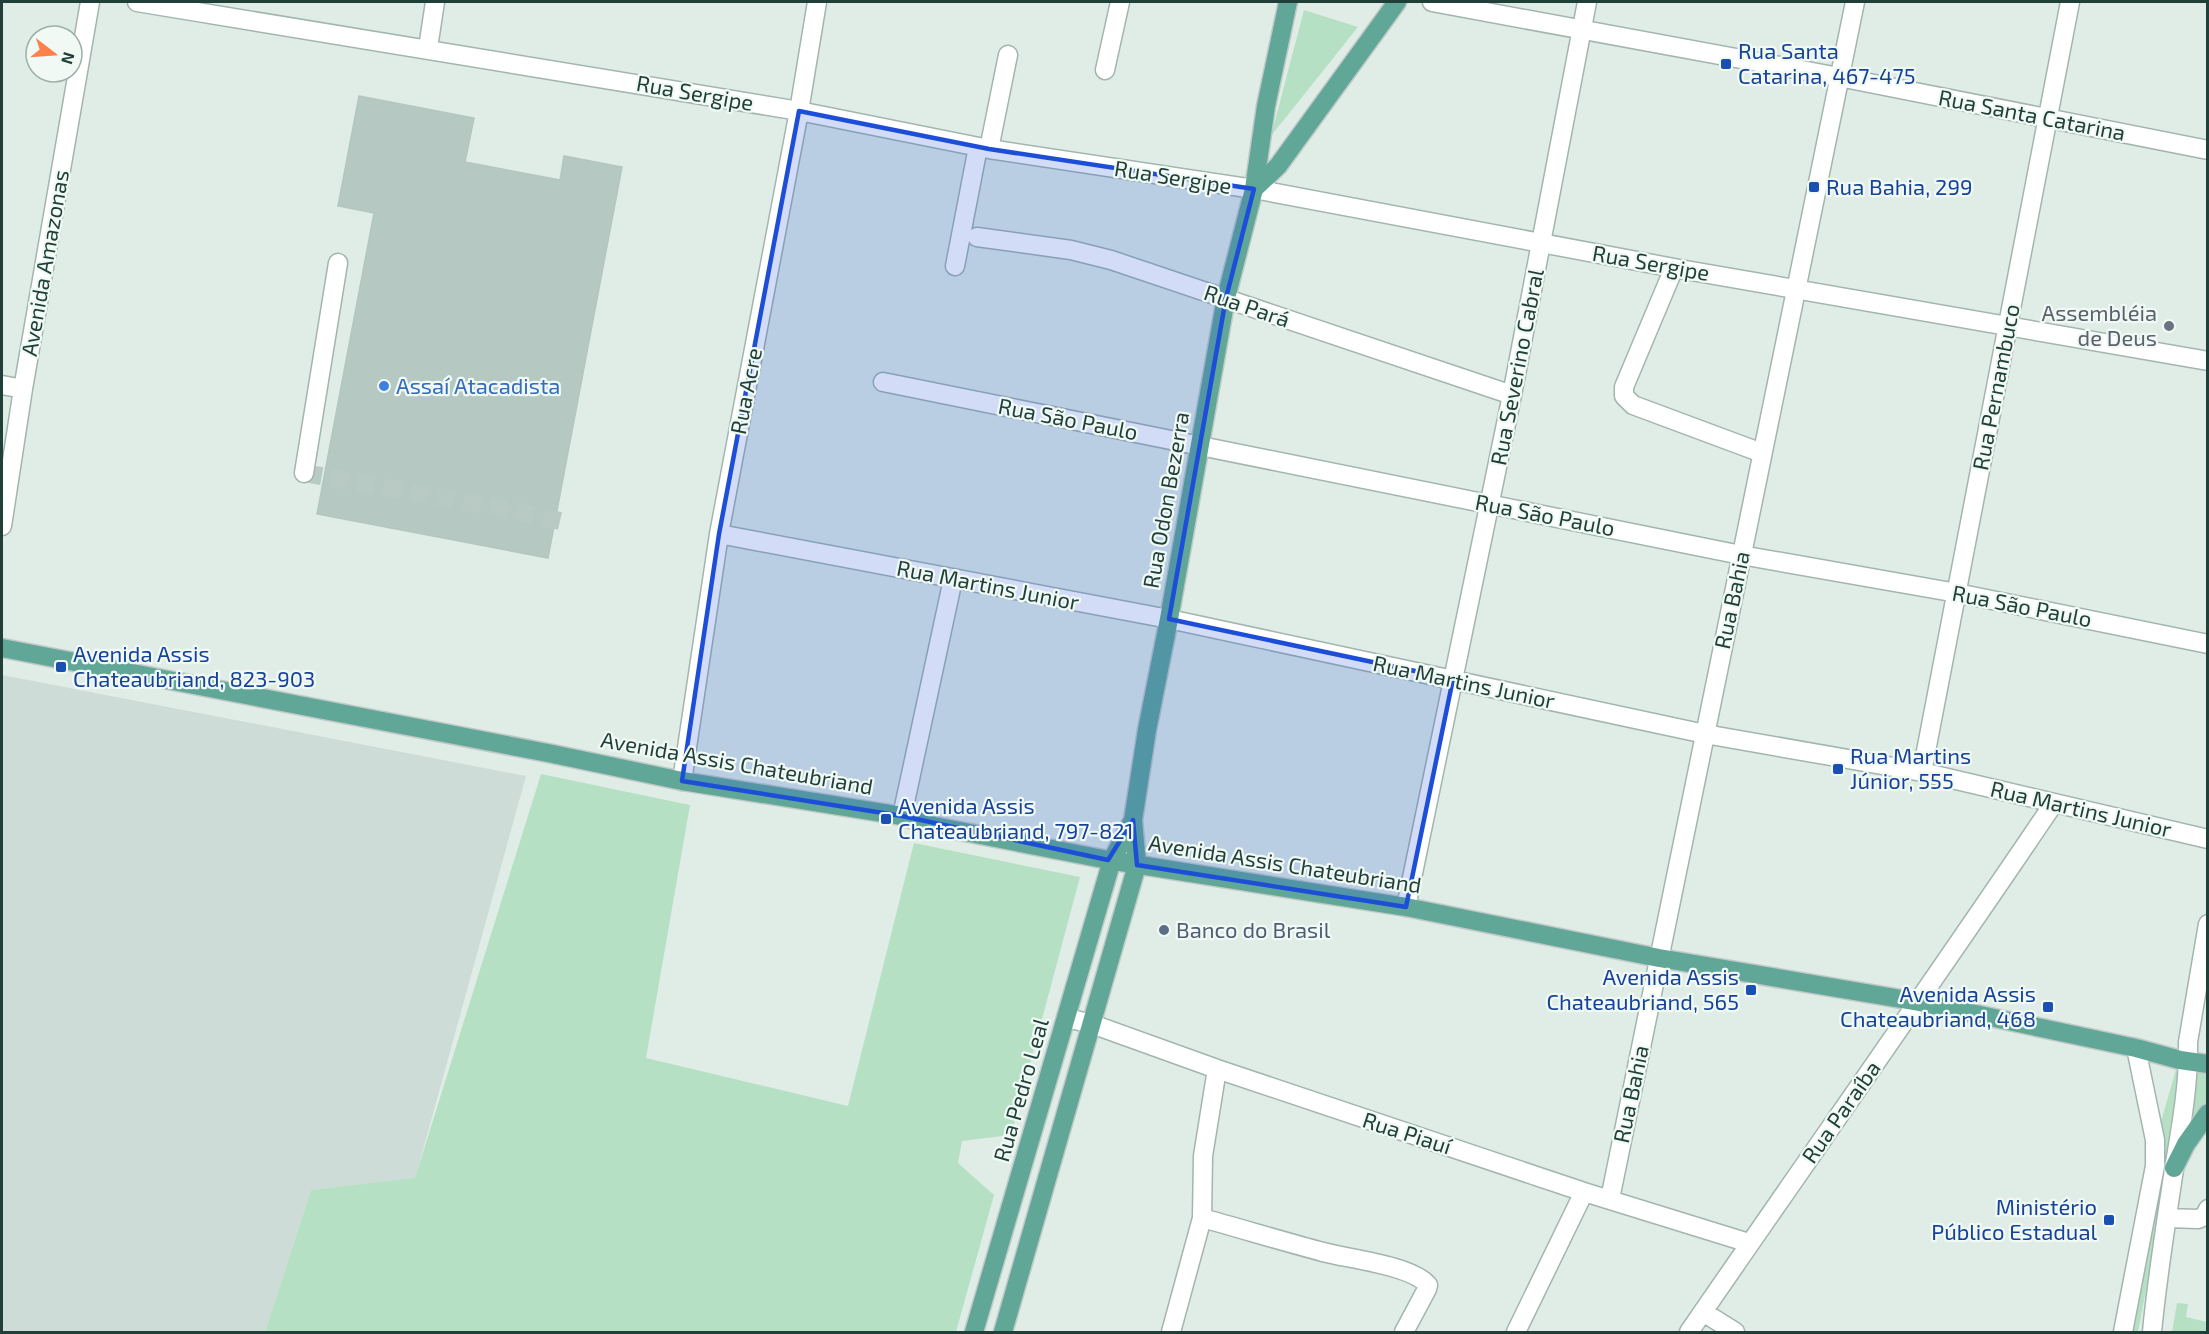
<svg xmlns="http://www.w3.org/2000/svg" width="2209" height="1334" font-family="'Exo 2',sans-serif">
  <style>
    .built { fill: #cedcd7 }
    .green { fill: #b6e0c4 }
    .building { fill: #b5c8c1; stroke: #b2c7bf; stroke-width: 1.5 }
    .lines { fill: none; stroke-linecap: round; stroke-linejoin: round }
    .minor-tunnel { stroke: #b9cac4; stroke-width: 18; stroke-dasharray: 18 9; stroke-linecap: butt }
    .minor-casing { stroke: #a2b5af; stroke-width: 21 }
    .major-casing { stroke: #c0c9c7; stroke-width: 21 }
    .minor { stroke: #fff; stroke-width: 18 }
    .major { stroke: #60a798; stroke-width: 18 }
    .marked { fill: #1d4ed8; fill-opacity: 0.2; stroke: #1d4ed8; stroke-width: 4.5; stroke-linejoin: round }
    .transit-dot { fill: #1a4fb4; stroke: #f1f9f5; stroke-width: 2 }
    .worship-dot { fill: #6b7280; stroke: #f1f9f5; stroke-width: 2 }
    .shop-dot { fill: #3f7fe0; stroke: #f1f9f5; stroke-width: 2 }
    .service-dot { fill: #5c6f8a; stroke: #f1f9f5; stroke-width: 2 }
    .labels { text-anchor: middle; stroke-width: 4.5; stroke-linejoin: round; paint-order: stroke }
    .transit-label { font-size: 22px; fill: #164399; stroke: #f1f9f5; text-anchor: start }
    .street-label { font-size: 22px; fill: #1f3f38; stroke: #f1f9f5 }
    .worship-label { font-size: 22px; fill: #5b616d; stroke: #f1f9f5; text-anchor: end }
    .shop-label { font-size: 22px; fill: #366cbe; stroke: #f1f9f5; text-anchor: start }
    .service-label { font-size: 22px; fill: #4e5e75; stroke: #f1f9f5; text-anchor: start }
  </style>
  <rect width="100%" height="100%" fill="#e0ede7"/>
  <path class="built" d="M 2,675 L 526,776 L 415,1179 L 311,1190 L 265,1332 L 2,1332 Z"/>
  <path class="green" d="M 1304,10 L 1358,27 L 1271,136 Z
    M 541,774 L 690,805 L 646,1058 L 848,1106 L 914,843 L 1080,877 L 1011,1135 L 962,1141 L 958,1163 L 994,1195 L 956,1332 L 265,1332 L 311,1190 L 415,1178 Z
    M 2177,1066 L 2183,1067 L 2170,1127 L 2170,1164 L 2138,1332 L 2117,1332 L 2149,1163 Z
    M 2194,1067 L 2207,1069 L 2207,1107 L 2181,1144 Z
    M 2177,1303 L 2188,1304 L 2186,1317 L 2207,1322 L 2207,1332 L 2172,1332 Z"/>
  <path class="building" d="M 359,96 L 474,118 L 465,162 L 560,180 L 564,156 L 622,167 L 548,558 L 317,514 L 374,213 L 338,206 Z"/>
  <g class="lines">
    <path class="minor-tunnel" d="M 304,473 L 517,511 L 560,521"/>
    <defs>
      <path id="minor" d="M 137,2 L 799,111 L 989,149 L 1254,189 L 1674,268 L 2208,361
        M 1432,2 L 1839,77 L 2208,150
        M 428,48 L 435,2
        M 1105,70 L 1120,2
        M 989,149 L 1008,55
        M 977,237 L 1071,250 L 1111,260 L 1512,395
        M 955,266 L 978,147
        M 1674,268 L 1624,387 L 1624,396 L 1633,405 L 1762,453
        M 883,382 L 1741,555 L 1957,593 L 2208,644
        M 2,385 L 23,389
        M 304,473 L 338,263
        M 2,526 L 23,389 L 90,2
        M 719,534 L 1169,619 L 1705,734 L 1922,772 L 2208,839
        M 1922,772 L 2070,2
        M 682,781 L 719,534 L 799,111 L 817,2
        M 902,816 L 953,579
        M 1406,907 L 1512,395 L 1587,2
        M 1067,1018 L 1092,1024 L 1217,1069 L 1584,1192 L 1749,1243
        M 1610,1199 L 1855,2
        M 1202,1218 C 1242,1229 1282,1241 1323,1252 C 1349,1259 1411,1265 1428,1285 L 1427,1289 L 1404,1332
        M 2167,1218 L 2198,1219 L 2205,1216 L 2208,1209
        M 1703,1312 L 1735,1332
        M 1171,1332 L 1202,1218 L 1203,1156 L 1217,1069
        M 1516,1332 L 1584,1192
        M 1689,1332 C 1810,1156 1934,981 2054,803
        M 2123,1332 L 2155,1166 L 2155,1140 L 2136,1048
        M 2152,1332 C 2157,1278 2166,1224 2174,1169 C 2181,1127 2189,1085 2188,1042 L 2208,924"/>
      <path id="major" d="M 1254,189 L 1278,166 L 1397,2
        M 2,648 L 548,753 L 682,781 L 902,816 L 929,825 L 1108,860 L 1406,907 L 1659,958 L 1919,1002 L 2136,1048 L 2180,1060 L 2208,1064
        M 2174,1168 L 2186,1144 L 2208,1113
        M 974,1332 L 1112,860 L 1133,820
        M 1003,1332 L 1137,865 L 1133,820 L 1147,730 L 1169,619 L 1226,298 L 1254,189 L 1266,106 L 1288,2"/>
    </defs>
    <use href="#minor" class="minor-casing"/>
    <use href="#major" class="major-casing"/>
    <use href="#minor" class="minor"/>
    <use href="#major" class="major"/>
  </g>
  <path class="marked" d="M 799,111 L 989,149 L 1254,189 L 1226,298 L 1169,619 L 1453,679 L 1406,907 L 1137,865 L 1133,820 L 1108,860 L 902,816 L 682,781 L 719,534 Z"/>
  <g class="transit-dot">
    <rect x="1720" y="58" width="12" height="12" rx="3"/>
    <rect x="1808" y="181" width="12" height="12" rx="3"/>
    <rect x="55" y="661" width="12" height="12" rx="3"/>
    <rect x="1832" y="763" width="12" height="12" rx="3"/>
    <rect x="880" y="813" width="12" height="12" rx="3"/>
    <rect x="1745" y="984" width="12" height="12" rx="3"/>
    <rect x="2042" y="1001" width="12" height="12" rx="3"/>
    <rect x="2103" y="1214" width="12" height="12" rx="3"/>
  </g>
  <circle class="worship-dot" cx="2169" cy="326" r="6"/>
  <circle class="shop-dot" cx="384" cy="386" r="6"/>
  <circle class="service-dot" cx="1164" cy="930" r="6"/>
  <g class="labels">
    <g class="transit-label">
      <text x="1738" y="59">Rua Santa<tspan x="1738" dy="25">Catarina, 467-475</tspan></text>
      <text x="1826" y="195">Rua Bahia, 299</text>
      <text x="73" y="662">Avenida Assis<tspan x="73" dy="25">Chateaubriand, 823-903</tspan></text>
      <text x="1850" y="764">Rua Martins<tspan x="1850" dy="25">Júnior, 555</tspan></text>
      <text x="898" y="814">Avenida Assis<tspan x="898" dy="25">Chateaubriand, 797-821</tspan></text>
      <text x="1739" y="985" text-anchor="end">Avenida Assis<tspan x="1739" dy="25">Chateaubriand, 565</tspan></text>
      <text x="2036" y="1002" text-anchor="end">Avenida Assis<tspan x="2036" dy="25">Chateaubriand, 468</tspan></text>
      <text x="2097" y="1215" text-anchor="end">Ministério<tspan x="2097" dy="25">Público Estadual</tspan></text>
    </g>
    <g class="street-label">
      <text transform="translate(695 93) rotate(10)" y="8">Rua Sergipe</text>
      <text transform="translate(2032 115) rotate(11)" y="8">Rua Santa Catarina</text>
      <text transform="translate(1173 177) rotate(9)" y="8">Rua Sergipe</text>
      <text transform="translate(45 263) rotate(-80)" y="8">Avenida Amazonas</text>
      <text transform="translate(1651 263) rotate(10)" y="8">Rua Sergipe</text>
      <text transform="translate(1247 306) rotate(19)" y="8">Rua Pará</text>
      <text transform="translate(1517 367) rotate(-79)" y="8">Rua Severino Cabral</text>
      <text transform="translate(1996 387) rotate(-79)" y="8">Rua Pernambuco</text>
      <text transform="translate(746 391) rotate(-79)" y="8">Rua Acre</text>
      <text transform="translate(1068 419) rotate(11)" y="8">Rua São Paulo</text>
      <text transform="translate(1166 500) rotate(-80)" y="8">Rua Odon Bezerra</text>
      <text transform="translate(1545 515) rotate(11)" y="8">Rua São Paulo</text>
      <text transform="translate(988 585) rotate(11)" y="8">Rua Martins Junior</text>
      <text transform="translate(1732 600) rotate(-78)" y="8">Rua Bahia</text>
      <text transform="translate(2022 606) rotate(11)" y="8">Rua São Paulo</text>
      <text transform="translate(1464 682) rotate(12)" y="8">Rua Martins Junior</text>
      <text transform="translate(737 763) rotate(10)" y="8">Avenida Assis Chateubriand</text>
      <text transform="translate(2081 809) rotate(13)" y="8">Rua Martins Junior</text>
      <text transform="translate(1285 864) rotate(9)" y="8">Avenida Assis Chateubriand</text>
      <text transform="translate(1021 1090) rotate(-74)" y="8">Rua Pedro Leal</text>
      <text transform="translate(1631 1094) rotate(-78)" y="8">Rua Bahia</text>
      <text transform="translate(1841 1112) rotate(-55)" y="8">Rua Paraíba</text>
      <text transform="translate(1407 1133) rotate(18)" y="8">Rua Piauí</text>
    </g>
    <g class="worship-label">
      <text x="2157" y="321">Assembléia<tspan x="2157" dy="25">de Deus</tspan></text>
    </g>
    <g class="shop-label">
      <text x="396" y="394">Assaí Atacadista</text>
    </g>
    <g class="service-label">
      <text x="1176" y="938">Banco do Brasil</text>
    </g>
  </g>
  <rect width="2209" height="1334" fill="none" stroke="#1f3f38" stroke-width="6"/>
  <g transform="translate(54 54) rotate(107)"><circle r="28" fill="#f1f9f5" stroke="#9dafa9" stroke-width="1.5"/>
  <path d="M0-4.5L10 22L0 15L-10 22Z" fill="#ff804b"/>
  <text y="-9" font-size="16" font-weight="bold" text-anchor="middle" fill="#1f3f38">N</text>
  </g>
</svg>
